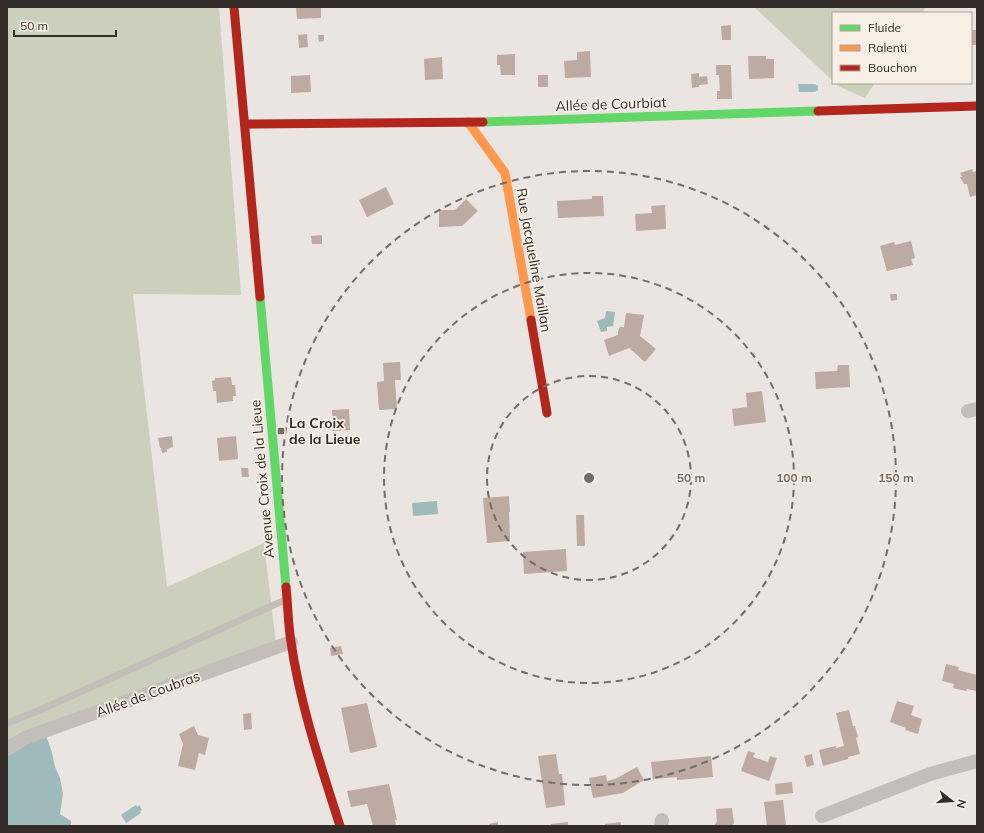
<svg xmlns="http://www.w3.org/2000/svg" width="984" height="833" font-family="Mulish,sans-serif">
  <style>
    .green { fill: #cbcfbb }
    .water { fill: #9ebaba }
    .building { fill: #bcaaa3 }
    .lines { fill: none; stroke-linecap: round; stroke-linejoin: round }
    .lane { stroke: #c3beb9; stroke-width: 7 }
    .street { stroke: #c3beb9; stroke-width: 14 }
    .fast { stroke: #63d668; stroke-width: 9 }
    .slow { stroke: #ff974d; stroke-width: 9 }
    .jam { stroke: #b3261e; stroke-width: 9 }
    .ring { fill: none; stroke: #746d68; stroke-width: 2; stroke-dasharray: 7 5 }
    .poi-dot { fill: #746d68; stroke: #f8f0e7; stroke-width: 1.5 }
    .labels { text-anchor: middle; stroke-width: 3.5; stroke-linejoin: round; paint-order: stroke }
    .street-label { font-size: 14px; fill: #342c28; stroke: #f8f0e7 }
    .poi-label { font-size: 14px; font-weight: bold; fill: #342c28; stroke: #f8f0e7; text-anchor: start }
    .centre { fill: #746d68; stroke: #f8f0e7; stroke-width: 2 }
    .ring-label { font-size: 12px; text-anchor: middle; font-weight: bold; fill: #746d68; stroke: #f8f0e7; stroke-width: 3.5; stroke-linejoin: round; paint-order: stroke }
  </style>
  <rect width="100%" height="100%" fill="#eae5e0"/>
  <path class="green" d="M 7,7 L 219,7 L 241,295 L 133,294 L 167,587 L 264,543 L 277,653 L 46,735 L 7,755 Z
    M 754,7 L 926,7 L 922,13 L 833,13 L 833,81 Z
    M 835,83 L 875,83 L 865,98 L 838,86 Z"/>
  <path class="water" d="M 798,84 L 815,84 L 818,86 L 818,90 L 815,92 L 799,92 Z
    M 606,311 L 615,312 L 613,326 L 607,327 L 607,331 L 601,332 L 597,321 L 605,318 Z
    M 437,501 L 438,514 L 413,516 L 412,503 Z
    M 46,735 L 52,753 L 55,767 L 60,778 L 63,794 L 60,814 L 71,821 L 71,826 L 7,826 L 7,755 L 25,743 Z
    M 136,805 L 137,807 L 139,805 L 142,810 L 140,812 L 141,813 L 126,823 L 121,815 Z"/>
  <path class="building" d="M 296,7 L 321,7 L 321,18 L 297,19 Z
    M 731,25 L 731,40 L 722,40 L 721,26 Z
    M 971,30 L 977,30 L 977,45 L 971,45 Z
    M 307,34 L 308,47 L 299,48 L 298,35 Z
    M 318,35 L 324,35 L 324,41 L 319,42 Z
    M 590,51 L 591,77 L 565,78 L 564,61 L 577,60 L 577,52 Z
    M 515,54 L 515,75 L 501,75 L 500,65 L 497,65 L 497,55 Z
    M 748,56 L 766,56 L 766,59 L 774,59 L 774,78 L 749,79 Z
    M 442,57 L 443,79 L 425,80 L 424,59 Z
    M 716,65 L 731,65 L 732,99 L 717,99 L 717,91 L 720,91 L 719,75 L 716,75 Z
    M 699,73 L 699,77 L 707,76 L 708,84 L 699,85 L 699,87 L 692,88 L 691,74 Z
    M 310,75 L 311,92 L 291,93 L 291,76 Z
    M 538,75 L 548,75 L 548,87 L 538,87 Z
    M 972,169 L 973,172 L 977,171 L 977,195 L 970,197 L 967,184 L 964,184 L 960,177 L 962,177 L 960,173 Z
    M 386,187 L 394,204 L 367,217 L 359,200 Z
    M 592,196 L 603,196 L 604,216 L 558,218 L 557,201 L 592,199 Z
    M 466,199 L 478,211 L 462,226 L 439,227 L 439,210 L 455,210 Z
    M 665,205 L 666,229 L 636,231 L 635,214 L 652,213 L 651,206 Z
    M 322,235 L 322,244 L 312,244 L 311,236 Z
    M 911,241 L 915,258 L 911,259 L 913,265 L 887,271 L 880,246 L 894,242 L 895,245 Z
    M 890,294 L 897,294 L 897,300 L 891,301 Z
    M 626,313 L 644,315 L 640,336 L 656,349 L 645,362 L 629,348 L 609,356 L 604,340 L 618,335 L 618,331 L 620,327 L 624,327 Z
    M 400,362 L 401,380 L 395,380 L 397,409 L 379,410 L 377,382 L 384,381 L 383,363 Z
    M 838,365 L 849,365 L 850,387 L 816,389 L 815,372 L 837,371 Z
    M 231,377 L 232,385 L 235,385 L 236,396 L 233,396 L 233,401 L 217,403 L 216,391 L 213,391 L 212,381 L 215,380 L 215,378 Z
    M 762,391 L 766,422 L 734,426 L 732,409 L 747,407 L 746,393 Z
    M 349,409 L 350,430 L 333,431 L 332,410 Z
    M 172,436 L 173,447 L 167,449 L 167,452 L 162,453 L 161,448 L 160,448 L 158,438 Z
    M 236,436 L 238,459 L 219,461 L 217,438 Z
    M 241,468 L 248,468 L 249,477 L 242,477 Z
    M 509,496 L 510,512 L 509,512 L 510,541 L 487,543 L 483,498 Z
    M 576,515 L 584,515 L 585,546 L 577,546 Z
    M 566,549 L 567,571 L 524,574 L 523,552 Z
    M 341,646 L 343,654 L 331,656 L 330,648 Z
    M 946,664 L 959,667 L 958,670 L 977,675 L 976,691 L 967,689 L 966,691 L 953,688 L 954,684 L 942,681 Z
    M 897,701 L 914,706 L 911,715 L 922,719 L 918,734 L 905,730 L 906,728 L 890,722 Z
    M 367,703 L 377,747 L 350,753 L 341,708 Z
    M 849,710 L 853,726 L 855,726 L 858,737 L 856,738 L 860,754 L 848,757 L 848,759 L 823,766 L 819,750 L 836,746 L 836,748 L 844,746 L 836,713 Z
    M 251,713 L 252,729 L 244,730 L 243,714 Z
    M 194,726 L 198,735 L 209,738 L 205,755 L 199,753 L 195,770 L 178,766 L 183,744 L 179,734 Z
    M 748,751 L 755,753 L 753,757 L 768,762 L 770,756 L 777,758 L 769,781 L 741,771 Z
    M 556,754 L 559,774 L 562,774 L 565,805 L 546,808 L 538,756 Z
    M 812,754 L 814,765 L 807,767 L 804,756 Z
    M 711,756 L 713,777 L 677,780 L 677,777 L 653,779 L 651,762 Z
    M 637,767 L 644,780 L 623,793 L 593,798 L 589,778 L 606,775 L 607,781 L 615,779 Z
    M 792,782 L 793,793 L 776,795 L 775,784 Z
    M 389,784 L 397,820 L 395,820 L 396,826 L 373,826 L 367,804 L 351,807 L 347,791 Z
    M 783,800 L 786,826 L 767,826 L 764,802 Z
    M 732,808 L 734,823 L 731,826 L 714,826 L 717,821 L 716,809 Z
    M 498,822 L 498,826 L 489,826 L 489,824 Z
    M 568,822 L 568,826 L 551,826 L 551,824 Z
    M 621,822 L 621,826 L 605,826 L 605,824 Z"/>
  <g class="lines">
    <path class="lane" d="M 7,723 L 40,710 L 285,600"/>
    <path class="street" d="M 968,411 L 977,409
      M 7,749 L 25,738 L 291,642
      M 822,816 L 930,774 L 977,761
      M 661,826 L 662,820"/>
    <path class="fast" d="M 483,122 L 818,111
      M 260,297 L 286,587"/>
    <path class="slow" d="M 468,122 L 505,173 L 531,320"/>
    <path class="jam" d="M 234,7 L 260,297
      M 818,111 L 977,106
      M 245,124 L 483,122
      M 531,320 L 547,413
      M 286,587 C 288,605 288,624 291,642 C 300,705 321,766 340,826"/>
  </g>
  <g class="ring">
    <circle cx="589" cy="478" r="102"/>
    <circle cx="589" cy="478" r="205"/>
    <circle cx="589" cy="478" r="307"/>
  </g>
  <rect class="poi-dot" x="277" y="427" width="8" height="8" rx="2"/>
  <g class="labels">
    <g class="street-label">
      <text transform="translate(611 104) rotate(-2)" y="5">Allée de Courbiat</text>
      <text transform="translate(534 260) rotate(80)" y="5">Rue Jacqueline Maillan</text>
      <text transform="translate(262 479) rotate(-95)" y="5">Avenue Croix de la Lieue</text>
      <text transform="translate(148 694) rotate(-20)" y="5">Allée de Coubras</text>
    </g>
    <g class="poi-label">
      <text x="289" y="428">La Croix<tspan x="289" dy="16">de la Lieue</tspan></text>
    </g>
  </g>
  <circle cx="589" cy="478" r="6" class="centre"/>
  <g class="ring-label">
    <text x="691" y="482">50 m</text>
    <text x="794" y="482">100 m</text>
    <text x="896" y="482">150 m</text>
  </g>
  <rect width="984" height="833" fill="none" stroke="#342c28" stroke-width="16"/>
  <rect x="832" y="12" width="140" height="72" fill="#f8f0e7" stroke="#aaa29b"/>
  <rect x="840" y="25" width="20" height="6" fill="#63d668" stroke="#aaa29b"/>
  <text x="868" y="32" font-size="12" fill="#342c28">Fluide</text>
  <rect x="840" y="45" width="20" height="6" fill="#ff974d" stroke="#aaa29b"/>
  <text x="868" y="52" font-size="12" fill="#342c28">Ralenti</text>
  <rect x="840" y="65" width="20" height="6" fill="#b3261e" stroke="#aaa29b"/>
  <text x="868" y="72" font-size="12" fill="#342c28">Bouchon</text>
  <g transform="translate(952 801) rotate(107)" stroke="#f8f0e7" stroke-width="3" paint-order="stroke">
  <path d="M0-3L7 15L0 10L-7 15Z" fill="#342c28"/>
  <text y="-6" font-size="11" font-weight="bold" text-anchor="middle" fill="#342c28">N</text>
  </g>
  <path d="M14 30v6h102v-6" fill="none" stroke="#342c28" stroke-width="2"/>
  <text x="20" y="30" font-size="12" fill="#342c28" stroke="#f8f0e7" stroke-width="3" paint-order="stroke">50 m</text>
</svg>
